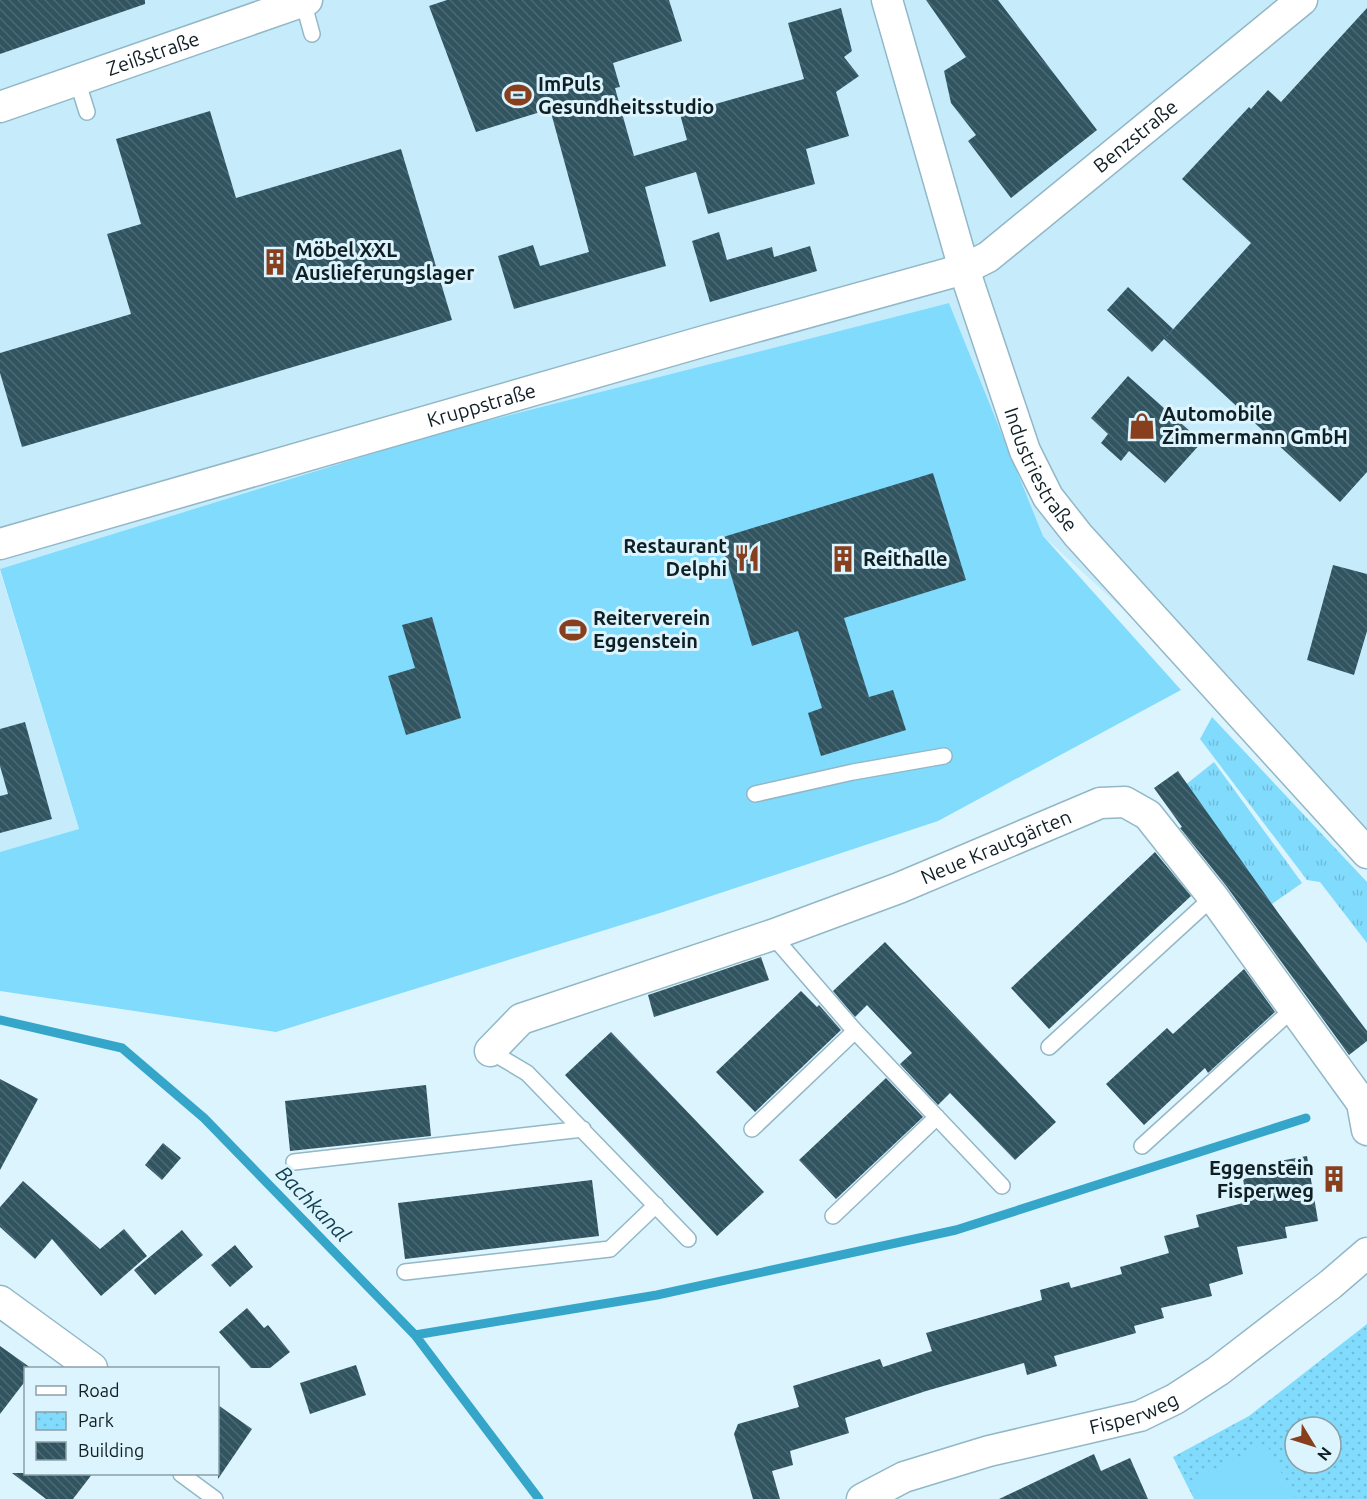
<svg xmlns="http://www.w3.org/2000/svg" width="1367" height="1499" font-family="Ubuntu,sans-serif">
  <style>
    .built { fill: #c6ecfc }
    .grass { fill: url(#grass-tufts) }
    .park { fill: url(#park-dots); fill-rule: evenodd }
    .garden { fill: #81dbfc }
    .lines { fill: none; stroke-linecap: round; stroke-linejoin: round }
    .stream { stroke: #35a6ca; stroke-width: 9 }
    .building { fill: url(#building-back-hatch) }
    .service-casing { stroke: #92b7c6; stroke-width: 18 }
    .minor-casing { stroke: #92b7c6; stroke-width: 33 }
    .service { stroke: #fff; stroke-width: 15 }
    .minor { stroke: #fff; stroke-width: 30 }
    .labels { text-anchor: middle; stroke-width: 6; stroke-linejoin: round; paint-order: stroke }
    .street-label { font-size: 20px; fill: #101f24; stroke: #dcf4fd }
    .poi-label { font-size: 20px; font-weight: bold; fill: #101f24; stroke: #dcf4fd; text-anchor: start }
    .water-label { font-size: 21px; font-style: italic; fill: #124252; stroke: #dcf4fd }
  </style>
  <defs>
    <pattern id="grass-tufts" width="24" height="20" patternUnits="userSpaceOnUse" patternTransform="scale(1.5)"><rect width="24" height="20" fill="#81dbfc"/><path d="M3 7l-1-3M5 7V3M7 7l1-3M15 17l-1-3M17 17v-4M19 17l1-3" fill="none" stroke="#6ebcd8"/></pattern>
    <pattern id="park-dots" width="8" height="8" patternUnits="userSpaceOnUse" patternTransform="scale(1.5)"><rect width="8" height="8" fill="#81dbfc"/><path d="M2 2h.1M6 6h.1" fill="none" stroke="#6ebcd8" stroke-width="1.8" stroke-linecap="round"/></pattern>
    <pattern id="building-back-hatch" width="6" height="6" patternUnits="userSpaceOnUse" patternTransform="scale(1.5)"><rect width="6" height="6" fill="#315461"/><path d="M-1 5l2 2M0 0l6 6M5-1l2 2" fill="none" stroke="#4c6973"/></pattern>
  </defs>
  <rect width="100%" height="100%" fill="#dcf4fd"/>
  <path class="built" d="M 0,0 L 1367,0 L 1367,832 L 1043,536 L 949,303 L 439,433 L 0,569 Z
    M 0,571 L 79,830 L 0,852 Z"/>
  <path class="grass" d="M 1212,717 L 1367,882 L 1367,943 L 1320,882 L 1307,880 L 1200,739 Z
    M 1214,762 L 1302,883 L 1272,904 L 1184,786 Z"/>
  <path class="park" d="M 1367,1324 L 1367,1499 L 1194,1499 L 1173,1457 L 1249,1416 ZM 1295,1427 L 1331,1427 L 1331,1463 L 1295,1463 Z"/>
  <path class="garden" d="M 949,303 L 1043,536 L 1181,690 L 938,821 L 660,913 L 276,1032 L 0,991 L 0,852 L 79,829 L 0,569 L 439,433 Z
    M 1266,1443 L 1295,1499 L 1195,1499 L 1187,1483 Z"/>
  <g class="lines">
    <path class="stream" d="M 0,1020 L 122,1048 L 204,1118 L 415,1335 L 539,1499
      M 415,1335 L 657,1295 L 956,1230 L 1306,1118"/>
  </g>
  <path class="building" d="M 0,0 L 145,0 L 145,4 L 0,54 Z
    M 447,0 L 669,0 L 682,41 L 613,63 L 620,87 L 615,88 L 634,156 L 687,140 L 680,114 L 804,79 L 788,23 L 841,8 L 852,51 L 844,57 L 859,76 L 836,92 L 849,136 L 806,149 L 815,184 L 708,214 L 696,172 L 645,187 L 666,266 L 514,309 L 498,256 L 533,245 L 540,266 L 589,252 L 550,109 L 476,132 L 429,6 Z
    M 926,0 L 998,0 L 1097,130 L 1011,198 L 968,141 L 976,135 L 951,103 L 944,71 L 966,57 Z
    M 1367,8 L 1367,472 L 1340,502 L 1164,339 L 1152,352 L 1107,310 L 1128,287 L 1173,329 L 1167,336 L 1251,243 L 1182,179 L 1249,107 L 1251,109 L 1268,90 L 1281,102 Z
    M 210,111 L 236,198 L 401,149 L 452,320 L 22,447 L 0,373 L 0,353 L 131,314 L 107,234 L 141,224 L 116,139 Z
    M 719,232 L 727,260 L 772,247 L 774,257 L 810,246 L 817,271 L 710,302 L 692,241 Z
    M 1128,376 L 1202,442 L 1165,483 L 1129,451 L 1121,461 L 1101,443 L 1108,434 L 1091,418 Z
    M 933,473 L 966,580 L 844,618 L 869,697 L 893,690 L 906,730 L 821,756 L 808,713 L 822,708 L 798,631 L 752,646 L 720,538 Z
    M 1333,565 L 1367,574 L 1367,631 L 1354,675 L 1307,660 Z
    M 432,617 L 461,718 L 406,735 L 388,676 L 415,668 L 402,625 Z
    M 25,722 L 52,819 L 0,833 L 0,796 L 8,794 L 0,766 L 0,729 Z
    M 1178,771 L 1279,914 L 1367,1031 L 1367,1041 L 1349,1055 L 1227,887 L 1180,828 L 1182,827 L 1154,788 Z
    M 1155,852 L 1191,896 L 1049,1029 L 1011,988 Z
    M 885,942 L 1056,1122 L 1015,1160 L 950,1093 L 938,1105 L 900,1064 L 912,1053 L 867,1005 L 855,1017 L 833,991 Z
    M 761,957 L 769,980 L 654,1017 L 648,995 Z
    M 1244,969 L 1275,1012 L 1208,1073 L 1205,1068 L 1144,1125 L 1106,1084 L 1167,1028 L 1173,1034 Z
    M 801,991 L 817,1007 L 819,1005 L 841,1030 L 755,1112 L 716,1072 Z
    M 611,1032 L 764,1192 L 717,1236 L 565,1075 Z
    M 886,1078 L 923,1117 L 836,1199 L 799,1160 Z
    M 0,1079 L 38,1099 L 0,1170 Z
    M 426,1085 L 431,1136 L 290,1151 L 285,1101 Z
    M 163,1143 L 181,1158 L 162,1180 L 145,1165 Z
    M 1307,1156 L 1318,1221 L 1285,1227 L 1287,1238 L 1237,1247 L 1243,1274 L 1209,1284 L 1212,1296 L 1161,1308 L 1164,1318 L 1134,1326 L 1136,1333 L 1054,1356 L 1057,1366 L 1027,1375 L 1024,1363 L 926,1391 L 845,1418 L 849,1433 L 790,1451 L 793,1465 L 772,1471 L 780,1499 L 753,1499 L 734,1434 L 738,1424 L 799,1407 L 793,1386 L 880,1359 L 883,1367 L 932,1351 L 926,1333 L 1042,1300 L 1040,1290 L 1069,1282 L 1071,1288 L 1122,1274 L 1120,1267 L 1169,1253 L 1164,1236 L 1199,1227 L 1196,1215 L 1247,1202 L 1243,1179 L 1276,1173 L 1274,1162 Z
    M 592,1180 L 599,1236 L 405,1259 L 398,1203 Z
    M 23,1181 L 100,1249 L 124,1229 L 147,1256 L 101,1296 L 52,1239 L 35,1259 L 0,1227 L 0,1207 Z
    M 182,1230 L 203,1255 L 155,1295 L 134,1270 Z
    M 235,1245 L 253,1267 L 230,1287 L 211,1265 Z
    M 247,1308 L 264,1328 L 268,1325 L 290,1352 L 270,1368 L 251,1368 L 219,1332 Z
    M 0,1346 L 31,1368 L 26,1368 L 26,1380 L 0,1414 Z
    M 356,1365 L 366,1395 L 310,1414 L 300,1383 Z
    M 218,1405 L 252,1429 L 218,1479 Z
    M 1094,1454 L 1101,1471 L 1130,1458 L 1148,1499 L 999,1499 Z
    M 12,1473 L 93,1473 L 73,1499 L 46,1499 Z"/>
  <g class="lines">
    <defs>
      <path id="service" d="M 303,1 L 312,34
        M 77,80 L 87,112
        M 755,794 L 853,772 L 944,756
        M 772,935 L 855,1031 L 1002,1186
        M 1049,1047 L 1213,897
        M 490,1051 L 527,1073 L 688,1239
        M 752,1129 L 855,1031
        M 1142,1146 L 1294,1008
        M 294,1162 L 583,1129
        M 833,1216 L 937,1117
        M 405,1272 L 610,1249 L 656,1205
        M 181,1474 L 215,1499"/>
      <g id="minor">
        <path id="s1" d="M 887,0 L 964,269 L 1025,451 L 1048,497 L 1078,535 L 1367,853"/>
        <path id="s2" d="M 0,107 L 307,0"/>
        <path id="s3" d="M 0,544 L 708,340 L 964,269 L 988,257 L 1302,0"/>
        <path id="s4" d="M 490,1051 L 521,1019 L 772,935 L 899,888 L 1100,803 L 1125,802 L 1148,815 L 1213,897 L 1362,1103 L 1367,1130"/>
        <path d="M 0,1301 L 92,1368"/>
        <path id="s5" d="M 862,1499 L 904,1477 L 989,1451 L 1140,1416 L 1175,1399 L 1218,1371 L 1331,1284 L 1367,1253"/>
      </g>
    </defs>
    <use href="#service" class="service-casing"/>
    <use href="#minor" class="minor-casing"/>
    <use href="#service" class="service"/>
    <use href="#minor" class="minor"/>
  </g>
  <defs>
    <symbol id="stadium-bare" viewBox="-9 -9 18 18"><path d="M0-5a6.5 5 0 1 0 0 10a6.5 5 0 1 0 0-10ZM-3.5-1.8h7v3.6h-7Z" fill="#873f1e" stroke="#dcf4fd" stroke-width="2.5" paint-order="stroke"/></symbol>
    <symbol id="building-bare" viewBox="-9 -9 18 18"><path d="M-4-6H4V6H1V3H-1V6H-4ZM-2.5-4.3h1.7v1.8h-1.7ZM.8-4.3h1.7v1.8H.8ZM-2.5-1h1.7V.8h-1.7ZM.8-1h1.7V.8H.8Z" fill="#873f1e" stroke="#dcf4fd" stroke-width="2.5" paint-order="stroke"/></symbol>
    <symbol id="shop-bare" viewBox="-9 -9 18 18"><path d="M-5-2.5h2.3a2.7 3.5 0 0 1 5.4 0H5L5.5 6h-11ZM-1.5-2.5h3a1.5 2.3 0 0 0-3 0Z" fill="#873f1e" stroke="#dcf4fd" stroke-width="2.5" paint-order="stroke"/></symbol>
    <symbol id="restaurant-bare" viewBox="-9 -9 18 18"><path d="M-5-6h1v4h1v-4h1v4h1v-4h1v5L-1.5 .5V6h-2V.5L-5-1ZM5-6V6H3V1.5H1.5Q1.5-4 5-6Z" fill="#873f1e" stroke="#dcf4fd" stroke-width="2.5" paint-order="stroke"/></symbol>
  </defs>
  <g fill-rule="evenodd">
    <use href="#stadium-bare" x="499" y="76" width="38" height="38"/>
    <use href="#building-bare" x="256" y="243" width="38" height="38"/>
    <use href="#shop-bare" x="1123" y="407" width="38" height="38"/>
    <use href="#restaurant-bare" x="728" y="539" width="38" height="38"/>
    <use href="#building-bare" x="824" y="540" width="38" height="38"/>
    <use href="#stadium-bare" x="554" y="611" width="38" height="38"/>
    <use href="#building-bare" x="1315" y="1160" width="38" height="38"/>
  </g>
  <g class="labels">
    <g class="street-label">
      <text dy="7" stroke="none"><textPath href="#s2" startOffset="162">Zeißstraße</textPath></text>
      <text dy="7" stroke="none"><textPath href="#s3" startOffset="1220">Benzstraße</textPath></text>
      <text dy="7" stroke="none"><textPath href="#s3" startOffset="501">Kruppstraße</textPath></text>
      <text dy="7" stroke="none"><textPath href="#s1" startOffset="495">Industriestraße</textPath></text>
      <text dy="7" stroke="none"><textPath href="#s4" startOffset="550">Neue Krautgärten</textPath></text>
      <text dy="7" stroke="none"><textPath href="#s5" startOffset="286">Fisperweg</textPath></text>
    </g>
    <g class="poi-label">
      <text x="538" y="91">ImPuls<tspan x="538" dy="23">Gesundheitsstudio</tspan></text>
      <text x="295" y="257">Möbel XXL<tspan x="295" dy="23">Auslieferungslager</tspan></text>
      <text x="1162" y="421">Automobile<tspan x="1162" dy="23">Zimmermann GmbH</tspan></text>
      <text x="727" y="553" text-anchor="end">Restaurant<tspan x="727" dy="23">Delphi</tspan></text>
      <text x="863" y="566">Reithalle</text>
      <text x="593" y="625">Reiterverein<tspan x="593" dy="23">Eggenstein</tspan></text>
      <text x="1314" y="1175" text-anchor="end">Eggenstein<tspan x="1314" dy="23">Fisperweg</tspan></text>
    </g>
    <g class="water-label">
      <text transform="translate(313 1204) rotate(46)" y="7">Bachkanal</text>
    </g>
  </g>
  <rect x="24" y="1367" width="195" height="108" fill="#dcf4fd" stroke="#8a9fa6" stroke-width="1.5"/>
  <rect x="36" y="1386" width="30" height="9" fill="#ffffff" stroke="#8a9fa6" stroke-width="1.5"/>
  <text x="78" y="1397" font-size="18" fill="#101f24">Road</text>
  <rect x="36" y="1412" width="30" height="18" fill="url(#park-dots)" stroke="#8a9fa6" stroke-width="1.5"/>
  <text x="78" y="1427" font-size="18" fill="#101f24">Park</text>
  <rect x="36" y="1442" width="30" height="18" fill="url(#building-back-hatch)" stroke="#8a9fa6" stroke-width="1.5"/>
  <text x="78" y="1457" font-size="18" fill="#101f24">Building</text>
  <g transform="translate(1313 1445) rotate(128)"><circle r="28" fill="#dcf4fd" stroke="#8a9fa6" stroke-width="1.5"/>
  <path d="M0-4.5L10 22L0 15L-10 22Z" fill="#873f1e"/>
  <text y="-9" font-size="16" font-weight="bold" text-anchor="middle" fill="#101f24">N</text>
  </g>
</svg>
